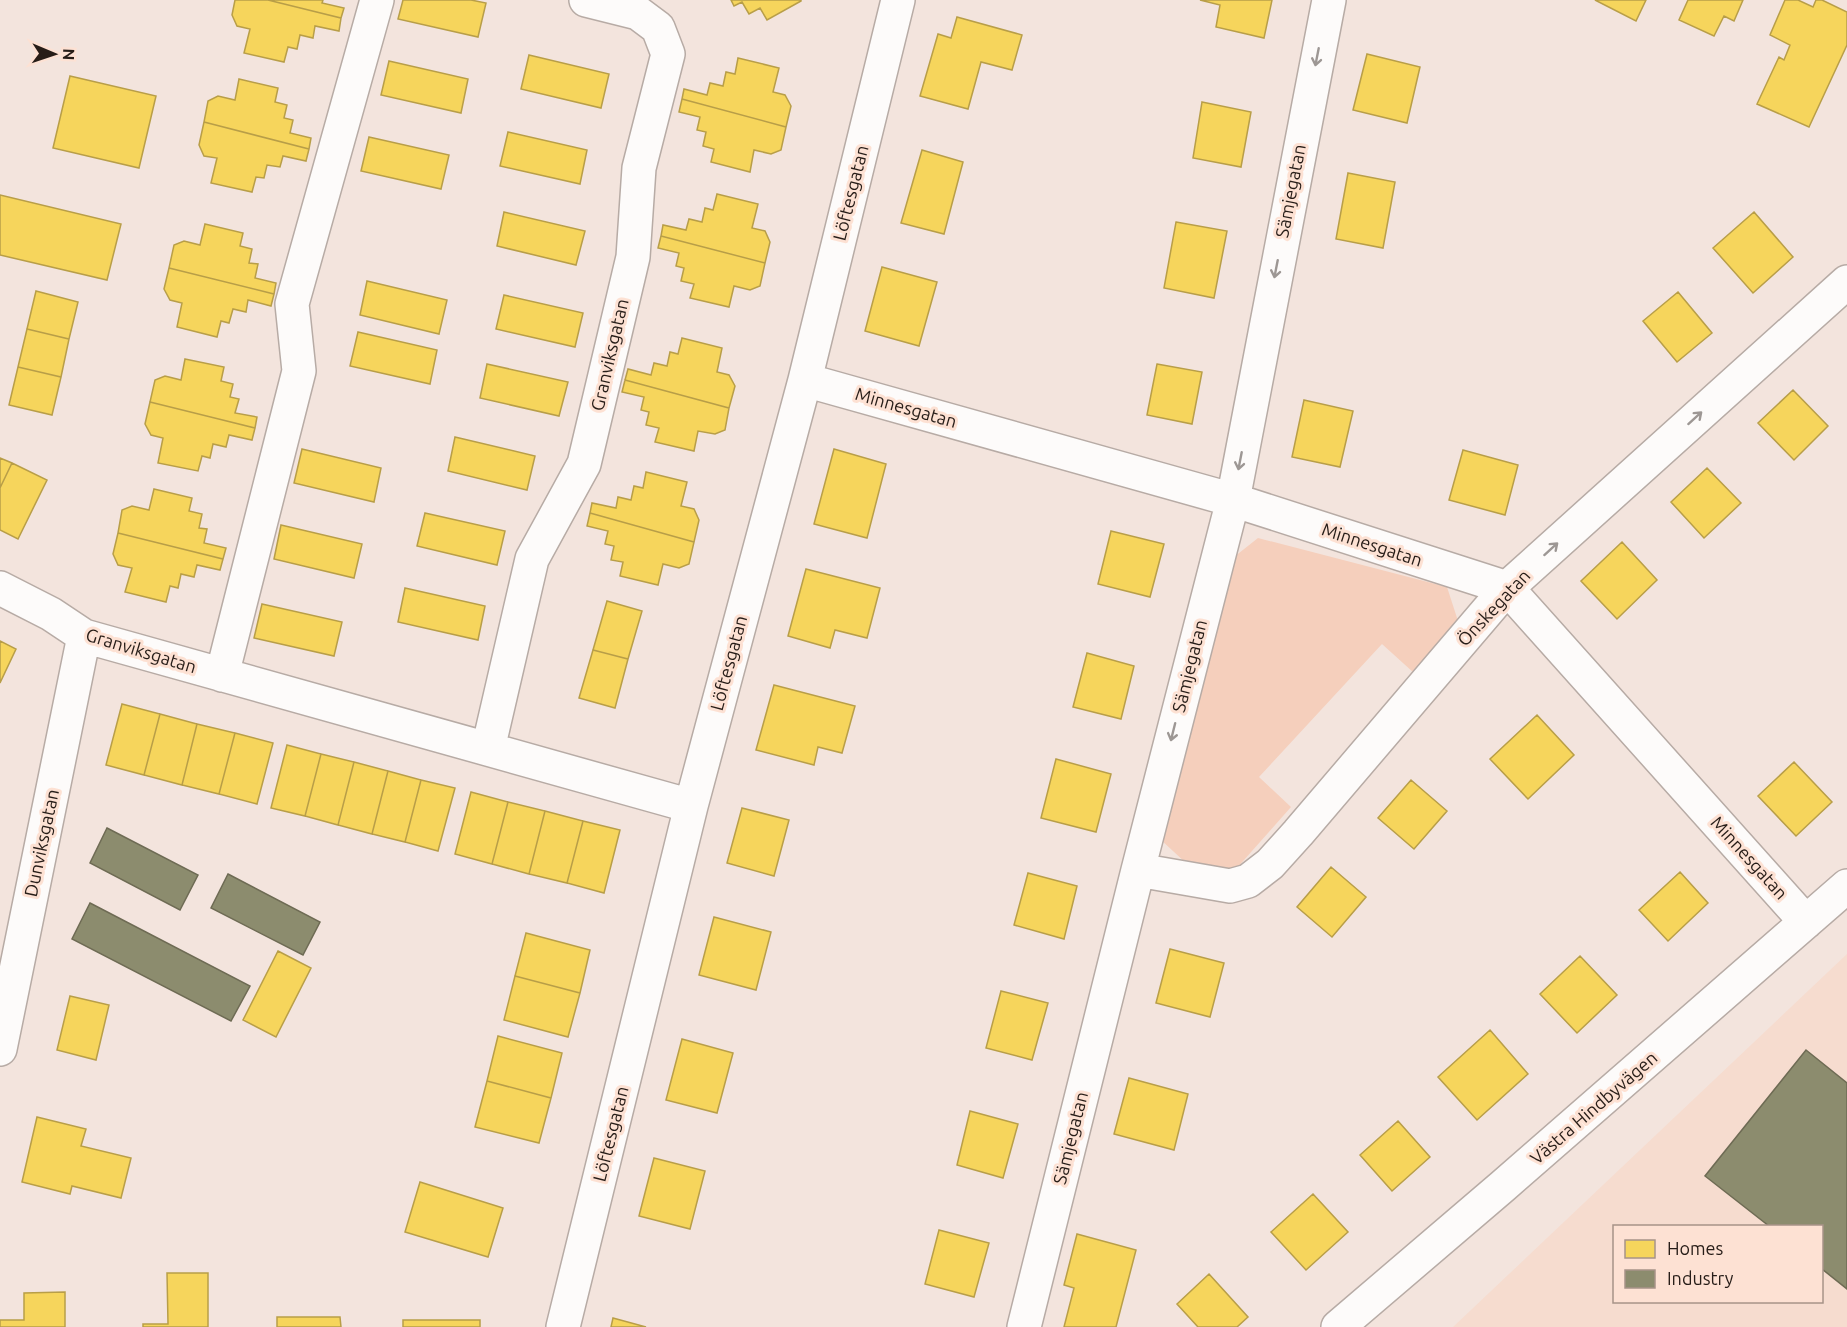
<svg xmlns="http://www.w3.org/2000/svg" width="1847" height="1327" font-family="Ubuntu,sans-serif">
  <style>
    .built { fill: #f6dccf; fill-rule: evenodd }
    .green { fill: #f5cfbc }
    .homes { fill: #f6d55c; stroke: #b89e48; stroke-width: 1.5 }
    .industry { fill: #8c8c6e; stroke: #6e6b54; stroke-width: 1.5 }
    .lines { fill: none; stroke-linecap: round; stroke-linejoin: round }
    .minor-casing { stroke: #b7aba5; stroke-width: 36 }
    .minor { stroke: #fdfbfa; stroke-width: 33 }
    .oneway { stroke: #9d9794 }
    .labels { text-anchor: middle; stroke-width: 6; stroke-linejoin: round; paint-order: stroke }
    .street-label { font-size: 18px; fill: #271d18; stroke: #fde1d3 }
  </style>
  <rect width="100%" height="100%" fill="#f3e4dd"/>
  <path class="built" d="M 1847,954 L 1847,1327 L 1453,1327 ZM 1614,1226 L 1822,1226 L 1822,1302 L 1614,1302 Z"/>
  <path class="green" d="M 1258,538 L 1447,587 L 1458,621 L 1414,673 L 1382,644 L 1259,777 L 1291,807 L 1236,869 L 1187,864 L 1160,839 L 1234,557 Z"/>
  <path class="homes" d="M 235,0 L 268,0 L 341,18 L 339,31 L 315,26 L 313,38 L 300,35 L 297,49 L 288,47 L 284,62 L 244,53 L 250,29 L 237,26 L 232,15 Z
    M 268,0 L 323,0 L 322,3 L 344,8 L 341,18 Z
    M 403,0 L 471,0 L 486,3 L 478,37 L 398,19 Z
    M 731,0 L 801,0 L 801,1 L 767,20 L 760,8 L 749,14 L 742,2 L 734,6 Z
    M 1200,0 L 1272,0 L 1264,38 L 1216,27 L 1220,5 Z
    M 1595,0 L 1646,0 L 1636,21 Z
    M 1688,0 L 1743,0 L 1734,21 L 1724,16 L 1714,36 L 1679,20 Z
    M 1785,0 L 1798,0 L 1813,7 L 1816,0 L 1822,0 L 1847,12 L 1847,45 L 1809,127 L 1757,104 L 1779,57 L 1784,60 L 1790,45 L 1770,35 Z
    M 957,17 L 1022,35 L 1012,70 L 981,62 L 968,109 L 920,96 L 938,34 L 951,38 Z
    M 1367,54 L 1420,67 L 1407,123 L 1353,110 Z
    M 529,55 L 609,74 L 601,108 L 521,89 Z
    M 738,58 L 779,68 L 773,92 L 785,95 L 791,106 L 786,127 L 682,99 L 684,89 L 707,95 L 710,83 L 723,86 L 726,72 L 735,74 Z
    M 389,61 L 468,79 L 461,113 L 381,95 Z
    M 70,76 L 156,96 L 139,168 L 53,148 Z
    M 239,79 L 278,88 L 275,102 L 287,105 L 284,118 L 293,120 L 290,133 L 311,138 L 309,149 L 204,122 L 208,101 L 218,96 L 235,100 Z
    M 682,99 L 786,127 L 781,150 L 771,154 L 754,150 L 750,172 L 711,162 L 714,149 L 703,146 L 706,132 L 697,130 L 700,117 L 679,112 Z
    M 1202,102 L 1251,112 L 1241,167 L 1193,158 Z
    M 204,122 L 309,149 L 306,161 L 283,156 L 280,167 L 267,165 L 264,178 L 256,177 L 252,192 L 211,183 L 217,158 L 204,156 L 199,145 Z
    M 508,132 L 587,150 L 580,184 L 500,166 Z
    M 369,137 L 449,155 L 441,189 L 361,171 Z
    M 922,150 L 963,162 L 944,234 L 901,223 Z
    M 1348,173 L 1395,182 L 1383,248 L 1336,239 Z
    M 717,194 L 758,204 L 752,228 L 765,231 L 770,242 L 765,263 L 661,236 L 663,225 L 686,230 L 689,219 L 702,222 L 705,208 L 713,210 Z
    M 0,195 L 121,224 L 107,280 L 0,255 Z
    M 504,212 L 585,231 L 576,265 L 497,246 Z
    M 1754,212 L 1793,257 L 1753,293 L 1713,248 Z
    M 1176,222 L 1227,231 L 1214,298 L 1164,288 Z
    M 205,224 L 243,233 L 240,246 L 252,249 L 249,263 L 258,264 L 255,278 L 276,283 L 274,294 L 169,268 L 174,245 L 184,241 L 200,245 Z
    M 661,236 L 765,263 L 760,286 L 750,290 L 734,286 L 729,307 L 690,298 L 694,284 L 681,281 L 684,268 L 676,266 L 679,253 L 658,248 Z
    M 882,267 L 937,282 L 919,346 L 865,331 Z
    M 169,268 L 274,294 L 271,306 L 248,300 L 246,312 L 233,309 L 229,323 L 221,321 L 217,337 L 177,327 L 182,303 L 170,300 L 164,289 Z
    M 367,281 L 447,300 L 439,334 L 360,315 Z
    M 36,291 L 78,302 L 69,339 L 27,329 Z
    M 1678,292 L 1712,333 L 1677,362 L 1643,321 Z
    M 504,295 L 583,313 L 575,347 L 496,329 Z
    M 27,329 L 69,339 L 61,377 L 18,367 Z
    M 358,332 L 437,350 L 430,384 L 350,366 Z
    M 682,338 L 722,348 L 717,372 L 729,375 L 735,386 L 729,408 L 625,380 L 628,369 L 651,375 L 654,363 L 667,366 L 670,352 L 678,354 Z
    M 185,359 L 224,367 L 221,381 L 233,384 L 230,397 L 239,399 L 235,413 L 257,417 L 255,428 L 150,402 L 155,380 L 165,376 L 181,380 Z
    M 487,364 L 568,382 L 559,416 L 480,398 Z
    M 1157,364 L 1202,372 L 1192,424 L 1147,415 Z
    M 18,367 L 61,377 L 52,415 L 9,405 Z
    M 625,380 L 729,408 L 725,430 L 715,434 L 698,431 L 694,451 L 655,442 L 659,428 L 646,425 L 649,412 L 641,410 L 644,397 L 622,392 Z
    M 1793,390 L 1828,426 L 1794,460 L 1758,423 Z
    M 1304,400 L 1353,411 L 1340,467 L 1292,457 Z
    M 150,402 L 255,428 L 252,440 L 229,435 L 226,447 L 213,444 L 210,458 L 202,456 L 198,471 L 158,463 L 163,438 L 151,435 L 145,424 Z
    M 455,437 L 535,456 L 527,490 L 448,471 Z
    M 302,449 L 381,468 L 374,502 L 294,483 Z
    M 834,449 L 886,464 L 867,538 L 814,524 Z
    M 1463,450 L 1518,465 L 1505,515 L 1449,500 Z
    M 0,458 L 12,463 L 0,488 Z
    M 12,463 L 47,480 L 18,539 L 0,530 L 0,488 Z
    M 1707,468 L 1741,503 L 1704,538 L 1671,502 Z
    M 646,472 L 687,482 L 681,506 L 694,509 L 699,520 L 694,542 L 590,513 L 592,503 L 616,508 L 618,497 L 631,500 L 634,486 L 643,488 Z
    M 154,489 L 192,498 L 189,511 L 202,514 L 199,528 L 207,529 L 204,543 L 226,548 L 223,559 L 118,533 L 122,510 L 132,506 L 149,510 Z
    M 425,513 L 505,531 L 497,565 L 417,546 Z
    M 590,513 L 694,542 L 689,564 L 679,568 L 663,564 L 658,585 L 620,576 L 623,562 L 611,560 L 614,546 L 605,544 L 608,531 L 587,526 Z
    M 281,525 L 362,544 L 354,578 L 274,559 Z
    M 1111,531 L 1164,544 L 1150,597 L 1098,584 Z
    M 118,533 L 223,559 L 220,570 L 197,565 L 194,577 L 181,574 L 178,588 L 170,586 L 166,602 L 125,592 L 132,568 L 118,565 L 113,554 Z
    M 1622,542 L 1657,580 L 1617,619 L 1581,581 Z
    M 806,569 L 880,588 L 867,638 L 835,630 L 830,648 L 788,636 Z
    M 405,588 L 485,606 L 478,640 L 398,622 Z
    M 607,601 L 642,611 L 628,659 L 593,650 Z
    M 262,604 L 342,622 L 334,656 L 254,638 Z
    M 0,641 L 16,649 L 0,683 Z
    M 593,650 L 628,659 L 615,708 L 579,698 Z
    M 1087,653 L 1134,666 L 1121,719 L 1073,707 Z
    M 774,685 L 855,706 L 842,753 L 818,747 L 814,765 L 756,750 Z
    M 122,704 L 160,714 L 144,775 L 106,765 Z
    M 160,714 L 197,724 L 182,785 L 144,775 Z
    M 1537,715 L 1574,755 L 1528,799 L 1490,759 Z
    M 197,724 L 235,733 L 219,794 L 182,785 Z
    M 235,733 L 273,743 L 257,804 L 219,794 Z
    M 287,745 L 321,754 L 305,816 L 271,808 Z
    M 321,754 L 354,762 L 338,825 L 305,816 Z
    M 1056,759 L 1111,774 L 1096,832 L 1041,818 Z
    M 354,762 L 388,771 L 372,834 L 338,825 Z
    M 1794,762 L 1832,802 L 1796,836 L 1758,796 Z
    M 388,771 L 421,780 L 405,842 L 372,834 Z
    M 421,780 L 455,788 L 438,851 L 405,842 Z
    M 1411,780 L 1447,811 L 1414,849 L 1378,818 Z
    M 471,792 L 508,802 L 492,864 L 455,854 Z
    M 508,802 L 545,811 L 529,874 L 492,864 Z
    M 742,808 L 789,820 L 774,876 L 727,863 Z
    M 545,811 L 583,821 L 567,883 L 529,874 Z
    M 583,821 L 620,830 L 604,893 L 567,883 Z
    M 1331,867 L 1366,897 L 1332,937 L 1297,907 Z
    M 1680,872 L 1708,903 L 1668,941 L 1639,910 Z
    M 1028,873 L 1077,886 L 1064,939 L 1014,925 Z
    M 714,917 L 771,932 L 756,990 L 699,975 Z
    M 526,933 L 590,950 L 580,993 L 515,976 Z
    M 1170,949 L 1224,963 L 1210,1017 L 1156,1003 Z
    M 278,951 L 311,968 L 276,1037 L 243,1020 Z
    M 1580,956 L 1617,995 L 1577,1033 L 1540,994 Z
    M 515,976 L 580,993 L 568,1037 L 504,1020 Z
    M 1001,991 L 1048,1003 L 1032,1060 L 986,1048 Z
    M 70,996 L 109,1005 L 96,1060 L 57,1050 Z
    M 1490,1030 L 1528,1074 L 1477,1120 L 1438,1077 Z
    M 498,1036 L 562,1053 L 551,1098 L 487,1081 Z
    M 682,1039 L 733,1053 L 717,1113 L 666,1100 Z
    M 1129,1078 L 1188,1094 L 1174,1150 L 1114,1134 Z
    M 487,1081 L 551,1098 L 539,1143 L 475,1127 Z
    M 970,1111 L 1018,1124 L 1003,1178 L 957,1165 Z
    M 37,1117 L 86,1129 L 81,1146 L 131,1158 L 121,1198 L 72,1186 L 70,1194 L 22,1182 Z
    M 1398,1121 L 1430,1157 L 1392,1191 L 1360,1155 Z
    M 654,1158 L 705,1171 L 690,1229 L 639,1216 Z
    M 420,1182 L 503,1208 L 488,1257 L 405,1232 Z
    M 1313,1194 L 1348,1232 L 1306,1270 L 1271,1232 Z
    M 939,1230 L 989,1243 L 974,1297 L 925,1284 Z
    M 1077,1234 L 1136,1250 L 1116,1327 L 1064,1327 L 1074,1288 L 1064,1285 Z
    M 167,1273 L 208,1273 L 208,1327 L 143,1327 L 143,1324 L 168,1324 Z
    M 1209,1274 L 1248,1317 L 1237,1327 L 1198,1327 L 1177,1304 Z
    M 65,1292 L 65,1327 L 0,1327 L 0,1320 L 24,1320 L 24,1293 Z
    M 277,1317 L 340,1317 L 341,1327 L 277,1327 Z
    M 613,1318 L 646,1327 L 611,1327 Z
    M 403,1320 L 480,1320 L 480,1327 L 403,1327 Z"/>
  <path class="industry" d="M 107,828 L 198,875 L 180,910 L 90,863 Z
    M 228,874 L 320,922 L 303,955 L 211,908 Z
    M 90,903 L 250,986 L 231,1021 L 72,939 Z
    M 1806,1050 L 1847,1083 L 1847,1289 L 1822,1269 L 1822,1226 L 1769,1226 L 1705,1176 Z"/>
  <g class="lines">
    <defs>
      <path id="minor" d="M 805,380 L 1233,500 L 1507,588 L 1806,922
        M 0,588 L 51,614 L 84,636 L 691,806
        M 222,675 L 299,371 L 292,304 L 377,0
        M 488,749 L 532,559 L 584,464 L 633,257 L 639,168 L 668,54 L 658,28 L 638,13 L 586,0
        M 1138,870 L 1230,886 L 1248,881 L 1270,864 L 1298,833 L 1507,588 L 1847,282
        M 0,1049 L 84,636
        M 563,1327 L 691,806 L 805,380 L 898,0
        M 1024,1327 L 1138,870 L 1233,500 L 1329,0
        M 1338,1327 L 1503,1186 L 1847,886"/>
    </defs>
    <use href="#minor" class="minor-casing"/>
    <use href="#minor" class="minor"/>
  </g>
  <defs><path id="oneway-shaft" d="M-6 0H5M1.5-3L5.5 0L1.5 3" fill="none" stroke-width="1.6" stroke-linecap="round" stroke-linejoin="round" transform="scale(1.5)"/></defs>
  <g class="oneway">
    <use href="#oneway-shaft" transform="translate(1317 57) rotate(101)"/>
    <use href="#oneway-shaft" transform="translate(1276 269) rotate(101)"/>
    <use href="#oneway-shaft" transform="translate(1695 418) rotate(-42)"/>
    <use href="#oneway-shaft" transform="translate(1240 461) rotate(101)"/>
    <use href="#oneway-shaft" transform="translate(1551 549) rotate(-42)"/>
    <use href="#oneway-shaft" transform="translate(1173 732) rotate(104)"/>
  </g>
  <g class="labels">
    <g class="street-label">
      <text transform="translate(1291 191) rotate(-79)" y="6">Sämjegatan</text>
      <text transform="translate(851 193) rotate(-76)" y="6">Löftesgatan</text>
      <text transform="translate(610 355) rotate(-77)" y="6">Granviksgatan</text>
      <text transform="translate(906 408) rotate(16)" y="6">Minnesgatan</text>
      <text transform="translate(1372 545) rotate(18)" y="6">Minnesgatan</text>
      <text transform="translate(1494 608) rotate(-47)" y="6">Önskegatan</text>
      <text transform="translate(141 651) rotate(17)" y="6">Granviksgatan</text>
      <text transform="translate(729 663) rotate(-75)" y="6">Löftesgatan</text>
      <text transform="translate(1190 666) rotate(-76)" y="6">Sämjegatan</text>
      <text transform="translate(42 843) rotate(-78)" y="6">Dunviksgatan</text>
      <text transform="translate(1749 858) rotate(48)" y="6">Minnesgatan</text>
      <text transform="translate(1594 1108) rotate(-41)" y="6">Västra Hindbyvägen</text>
      <text transform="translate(611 1134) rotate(-76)" y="6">Löftesgatan</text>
      <text transform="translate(1071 1138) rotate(-76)" y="6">Sämjegatan</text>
    </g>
  </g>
  <rect x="1613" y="1225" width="210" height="78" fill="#fde1d3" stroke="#a79388" stroke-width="1.5"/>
  <rect x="1625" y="1240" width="30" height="18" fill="#f6d55c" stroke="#a79388" stroke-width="1.5"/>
  <text x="1667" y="1255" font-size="18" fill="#271d18">Homes</text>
  <rect x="1625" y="1270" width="30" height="18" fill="#8c8c6e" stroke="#a79388" stroke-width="1.5"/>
  <text x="1667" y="1285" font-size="18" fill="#271d18">Industry</text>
  <g transform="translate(54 54) rotate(92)" stroke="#fde1d3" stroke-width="4.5" paint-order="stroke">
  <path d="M0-4.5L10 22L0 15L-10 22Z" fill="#271d18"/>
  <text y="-9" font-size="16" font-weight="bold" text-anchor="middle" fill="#271d18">N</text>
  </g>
</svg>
